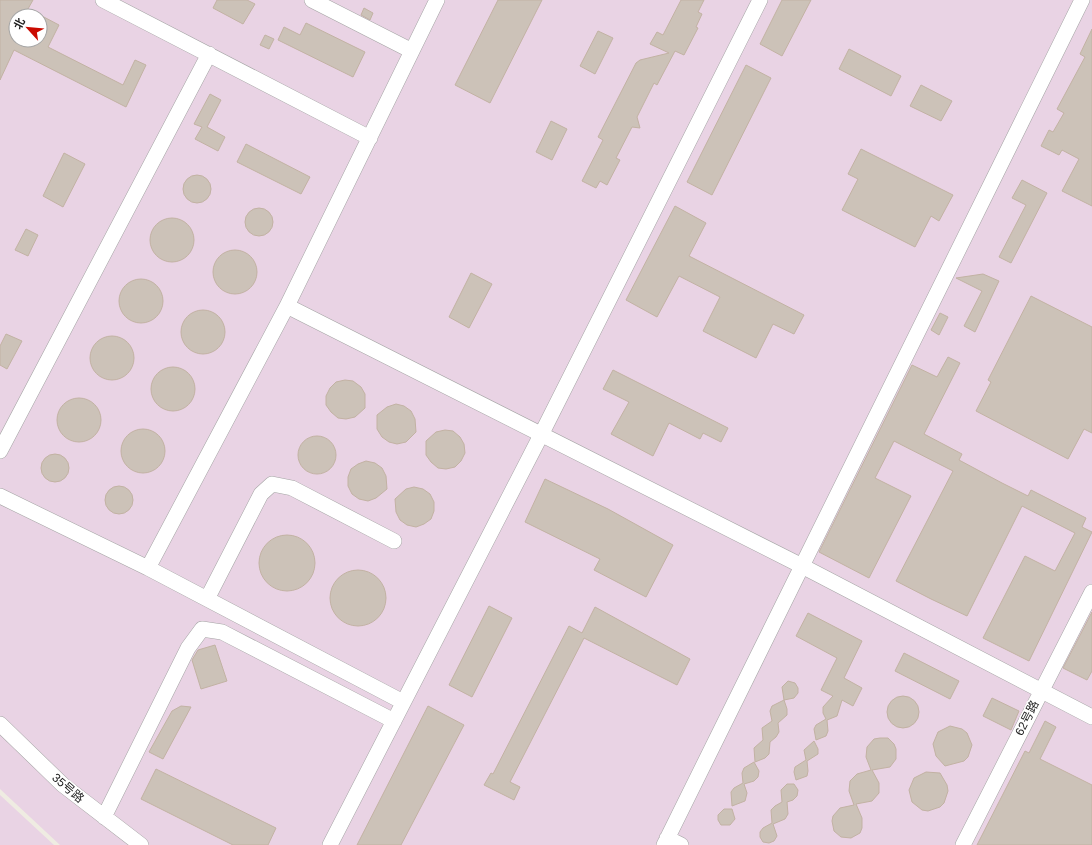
<svg xmlns="http://www.w3.org/2000/svg" width="1092" height="845" font-family="Helvetica,'Noto Sans SC',sans-serif">
  <style>
    .industrial { fill: #e9d3e4; fill-rule: evenodd }
    .building { fill: #ccc2b8; stroke: #c2b2a3 }
    .lines { fill: none; stroke-linecap: round; stroke-linejoin: round }
    .minor-casing { stroke: #a4a4a4; stroke-width: 16 }
    .minor { stroke: #fff; stroke-width: 15 }
    .labels { text-anchor: middle; stroke-width: 3; stroke-linejoin: round; paint-order: stroke }
    .street-label { font-size: 12px; fill: #1d1d1d; stroke: #fff }
  </style>
  <rect width="100%" height="100%" fill="#efece2"/>
  <path class="industrial" d="M 0,0 L 1092,0 L 1092,845 L 60,845 L 0,789 ZM 16,16 L 40,16 L 40,40 L 16,40 Z
    M 0,795 L 54,845 L 0,845 Z"/>
  <path class="building" d="M 0,0 L 33,0 L 24,16 L 16,16 L 16,40 L 40,40 L 40,15 L 59,25 L 48,47 L 123,85 L 135,60 L 146,65 L 126,107 L 14,50 L 0,80 Z
    M 217,0 L 247,0 L 255,4 L 243,24 L 213,8 Z
    M 498,0 L 542,0 L 490,103 L 455,85 Z
    M 681,0 L 704,0 L 698,12 L 702,14 L 696,27 L 698,28 L 684,55 L 675,51 L 657,85 L 654,83 L 637,117 L 640,128 L 632,127 L 616,158 L 620,160 L 607,185 L 600,181 L 596,188 L 582,181 L 603,140 L 598,137 L 636,63 L 640,60 L 669,53 L 650,44 L 657,32 L 663,35 Z
    M 782,0 L 811,0 L 782,56 L 760,44 Z
    M 364,8 L 373,13 L 370,20 L 361,15 Z
    M 306,23 L 365,52 L 353,77 L 278,40 L 284,27 L 300,35 Z
    M 1092,29 L 1092,206 L 1062,191 L 1079,159 L 1062,150 L 1059,155 L 1041,146 L 1049,130 L 1053,132 L 1064,113 L 1057,109 L 1085,57 L 1080,54 Z
    M 598,31 L 613,38 L 595,74 L 580,66 Z
    M 265,35 L 274,39 L 269,49 L 260,45 Z
    M 849,49 L 901,76 L 891,96 L 839,69 Z
    M 746,65 L 771,78 L 712,195 L 687,182 Z
    M 921,85 L 952,101 L 941,121 L 910,106 Z
    M 210,94 L 221,100 L 207,127 L 225,137 L 218,151 L 195,139 L 202,127 L 194,124 Z
    M 551,121 L 567,129 L 552,160 L 536,152 Z
    M 246,144 L 310,177 L 301,194 L 237,162 Z
    M 861,149 L 953,195 L 939,221 L 931,216 L 915,247 L 842,210 L 858,179 L 848,174 Z
    M 64,153 L 85,164 L 63,207 L 43,196 Z
    M183 189a14 14 0 1 1 28 0a14 14 0 1 1-28 0Z
    M 1022,180 L 1047,193 L 1011,263 L 999,257 L 1026,205 L 1012,198 Z
    M 675,206 L 706,223 L 689,256 L 804,315 L 794,334 L 773,324 L 756,358 L 703,331 L 720,297 L 679,276 L 657,317 L 626,300 Z
    M245 222a14 14 0 1 1 28 0a14 14 0 1 1-28 0Z
    M150 240a22 22 0 1 1 44 0a22 22 0 1 1-44 0Z
    M 26,229 L 38,235 L 28,256 L 15,250 Z
    M213 272a22 22 0 1 1 44 0a22 22 0 1 1-44 0Z
    M 471,273 L 492,284 L 469,328 L 449,317 Z
    M 983,274 L 999,281 L 975,332 L 964,326 L 982,291 L 956,278 Z
    M119 301a22 22 0 1 1 44 0a22 22 0 1 1-44 0Z
    M 1031,296 L 1092,327 L 1092,433 L 1084,429 L 1068,459 L 976,411 L 991,382 L 988,380 Z
    M181 332a22 22 0 1 1 44 0a22 22 0 1 1-44 0Z
    M 940,313 L 948,317 L 939,335 L 931,330 Z
    M 6,334 L 22,341 L 7,369 L 0,365 L 0,346 Z
    M90 358a22 22 0 1 1 44 0a22 22 0 1 1-44 0Z
    M 948,357 L 960,363 L 924,434 L 962,454 L 959,460 L 1002,483 L 1028,496 L 1031,490 L 1086,518 L 1082,527 L 1092,532 L 1029,661 L 983,638 L 1025,556 L 1055,571 L 1075,533 L 1022,506 L 967,616 L 931,599 L 896,581 L 953,471 L 894,441 L 875,478 L 911,496 L 869,578 L 819,552 L 912,365 L 937,377 Z
    M151 389a22 22 0 1 1 44 0a22 22 0 1 1-44 0Z
    M 613,370 L 728,428 L 721,442 L 703,433 L 700,439 L 669,423 L 653,456 L 611,434 L 629,402 L 603,389 Z
    M 345,380 L 353,381 L 361,387 L 365,394 L 365,408 L 355,417 L 346,419 L 338,418 L 331,412 L 326,405 L 326,396 L 330,388 L 336,382 Z
    M57 420a22 22 0 1 1 44 0a22 22 0 1 1-44 0Z
    M 396,404 L 404,406 L 411,411 L 415,419 L 416,432 L 406,442 L 397,444 L 389,442 L 382,437 L 377,429 L 377,415 L 387,407 Z
    M121 451a22 22 0 1 1 44 0a22 22 0 1 1-44 0Z
    M 445,430 L 453,431 L 460,437 L 464,444 L 465,453 L 461,461 L 455,467 L 446,469 L 438,468 L 431,462 L 426,455 L 426,441 L 436,432 Z
    M298 455a19 19 0 1 1 38 0a19 19 0 1 1-38 0Z
    M41 468a14 14 0 1 1 28 0a14 14 0 1 1-28 0Z
    M 366,461 L 375,463 L 382,468 L 386,476 L 387,489 L 376,498 L 368,501 L 359,499 L 352,494 L 348,486 L 348,477 L 351,469 L 358,464 Z
    M 545,479 L 608,509 L 673,545 L 646,597 L 594,570 L 600,559 L 525,522 Z
    M105 500a14 14 0 1 1 28 0a14 14 0 1 1-28 0Z
    M 414,487 L 423,489 L 430,494 L 434,502 L 434,511 L 431,519 L 424,524 L 416,527 L 407,525 L 400,520 L 396,512 L 395,499 L 406,489 Z
    M259 563a28 28 0 1 1 56 0a28 28 0 1 1-56 0Z
    M330 598a28 28 0 1 1 56 0a28 28 0 1 1-56 0Z
    M 489,606 L 512,618 L 472,697 L 449,685 Z
    M 595,607 L 690,659 L 677,685 L 584,638 L 510,782 L 520,787 L 514,800 L 484,785 L 491,773 L 493,774 L 569,626 L 582,633 Z
    M 1092,612 L 1092,671 L 1087,680 L 1063,668 Z
    M 808,613 L 862,641 L 844,678 L 862,688 L 853,706 L 842,700 L 837,716 L 827,720 L 828,731 L 826,736 L 816,740 L 814,729 L 816,725 L 826,719 L 823,713 L 823,707 L 833,696 L 821,690 L 837,658 L 796,636 Z
    M 215,645 L 227,681 L 201,689 L 192,660 L 198,650 Z
    M 904,653 L 959,681 L 950,699 L 895,671 Z
    M 788,681 L 795,683 L 798,688 L 798,693 L 794,698 L 784,700 L 787,709 L 787,715 L 778,723 L 779,732 L 776,737 L 770,742 L 769,754 L 765,758 L 755,762 L 754,748 L 763,740 L 762,728 L 772,721 L 770,711 L 772,706 L 784,700 L 782,687 Z
    M887 712a16 16 0 1 1 32 0a16 16 0 1 1-32 0Z
    M 992,698 L 1019,711 L 1011,730 L 983,716 Z
    M 181,706 L 191,707 L 163,759 L 149,752 L 172,711 Z
    M 428,706 L 464,725 L 401,845 L 357,845 Z
    M 1045,721 L 1056,727 L 1040,759 L 1092,785 L 1092,845 L 977,845 L 1025,751 L 1029,753 Z
    M 950,726 L 962,729 L 967,733 L 972,745 L 968,757 L 964,761 L 945,766 L 936,756 L 933,744 L 938,732 Z
    M 880,738 L 888,738 L 894,744 L 896,749 L 896,759 L 890,767 L 872,770 L 879,783 L 879,793 L 872,801 L 856,804 L 862,818 L 862,828 L 860,833 L 851,838 L 841,837 L 834,831 L 832,821 L 833,816 L 840,808 L 854,805 L 849,791 L 850,781 L 857,774 L 871,770 L 866,757 L 867,747 L 874,739 Z
    M 814,741 L 818,749 L 818,754 L 807,761 L 808,771 L 807,776 L 796,780 L 794,772 L 795,767 L 806,760 L 804,750 Z
    M 754,762 L 759,771 L 758,777 L 754,781 L 744,784 L 747,793 L 745,801 L 732,806 L 731,792 L 734,788 L 743,783 L 742,773 L 744,768 Z
    M 156,769 L 276,828 L 268,845 L 233,845 L 141,799 Z
    M 926,772 L 940,773 L 947,785 L 948,791 L 944,803 L 940,807 L 928,811 L 922,810 L 912,802 L 909,790 L 914,778 Z
    M 787,784 L 794,784 L 798,790 L 797,796 L 793,800 L 787,802 L 788,814 L 785,819 L 773,824 L 777,836 L 774,841 L 769,843 L 763,842 L 760,837 L 760,832 L 763,828 L 772,823 L 771,810 L 775,806 L 782,802 L 781,790 Z
    M 724,809 L 732,809 L 735,819 L 730,825 L 721,825 L 718,820 L 718,815 Z"/>
  <g class="lines">
    <defs>
      <path id="minor" d="M 103,0 L 370,138
        M 312,0 L 412,51
        M 287,306 L 802,566 L 1092,717
        M 0,451 L 209,54
        M 0,496 L 148,568 L 403,702
        M 148,568 L 287,306 L 437,0
        M 207,599 L 261,494 L 272,484 L 292,488 L 394,541
        M 0,724 L 63,785 L 141,845
        M 104,817 L 188,648 L 202,629 L 222,632 L 394,721
        M 667,838 L 681,845
        M 330,845 L 541,435 L 760,0
        M 664,845 L 1082,0
        M 963,845 L 1092,592"/>
    </defs>
    <use href="#minor" class="minor-casing"/>
    <use href="#minor" class="minor"/>
  </g>
  <g class="labels">
    <g class="street-label">
      <text transform="translate(1027 718) rotate(-63)" y="4">62号路</text>
      <text transform="translate(68 788) rotate(41)" y="4">35号路</text>
    </g>
  </g>
  <g transform="translate(28 28) rotate(297)"><circle r="19" fill="#ffffff" stroke="#a5a5a5"/>
  <path d="M0-3L7 15L0 10L-7 15Z" fill="#ca0a00"/>
  <text y="-6" font-size="11" font-weight="bold" text-anchor="middle" fill="#1d1d1d">北</text>
  </g>
</svg>
